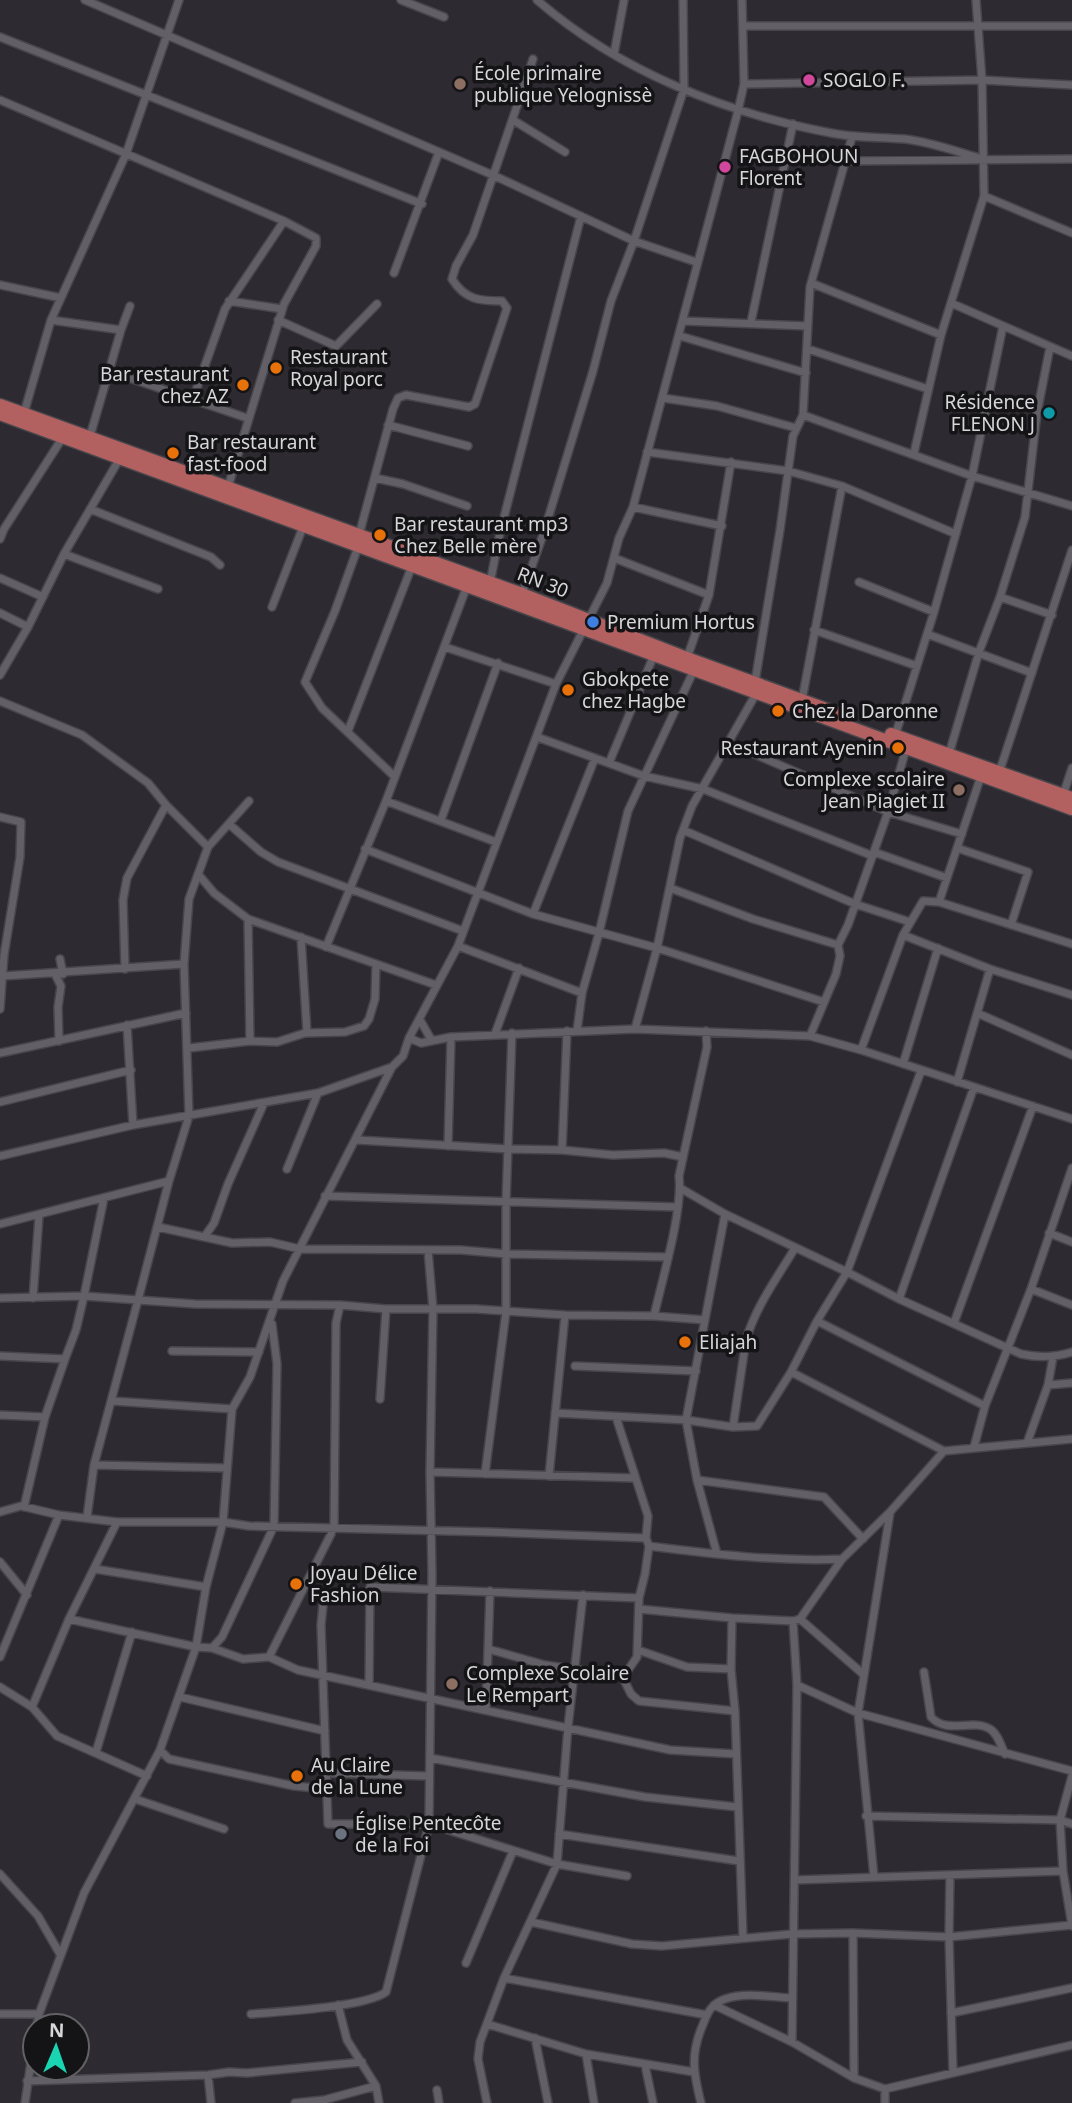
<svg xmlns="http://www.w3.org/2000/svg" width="1072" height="2103" font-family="'Noto Sans',sans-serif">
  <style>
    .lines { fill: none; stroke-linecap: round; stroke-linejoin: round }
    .minor-casing { stroke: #47464b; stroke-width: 10 }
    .primary-casing { stroke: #47464b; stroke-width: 15 }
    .minor { stroke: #625f67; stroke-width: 7 }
    .primary { stroke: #b26060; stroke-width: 12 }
    .hotel-dot { fill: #d1479c; stroke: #141316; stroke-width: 2.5 }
    .education-dot { fill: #8d6e63; stroke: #141316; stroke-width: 2.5 }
    .food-dot { fill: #e8710a; stroke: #141316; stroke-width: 2.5 }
    .culture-dot { fill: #0f9aa8; stroke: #141316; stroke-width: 2.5 }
    .shop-dot { fill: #3f7fe0; stroke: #141316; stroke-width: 2.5 }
    .worship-dot { fill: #6b7280; stroke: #141316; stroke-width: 2.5 }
    .labels { text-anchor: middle; stroke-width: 7; stroke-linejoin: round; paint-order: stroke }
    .poi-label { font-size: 19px; fill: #d7d6da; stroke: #141316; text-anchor: start }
    .street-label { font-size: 19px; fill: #d7d6da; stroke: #141316 }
  </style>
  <rect width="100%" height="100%" fill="#2d2a31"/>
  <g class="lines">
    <defs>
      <path id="minor" d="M 85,0 L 495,176 L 634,241 L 696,262
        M 401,0 L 444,17
        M 537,0 C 619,71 725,113 831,133 C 855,138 880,137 905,139 C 931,142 958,152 983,159
        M 743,26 L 1072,26
        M 0,37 L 422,204
        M 614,54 L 624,0
        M 744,84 L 982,80 L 1072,85
        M 0,100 L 284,221 L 316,238 L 316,246 L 284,304 L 228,487
        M 513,120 L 565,152
        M 845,161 L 1072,159
        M 984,196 L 1072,233
        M 394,273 L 439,152
        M 811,283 L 941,335
        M 0,285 L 61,298
        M 229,301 L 282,309
        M 951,303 L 1072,356
        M 51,320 L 121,330 L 90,436
        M 278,320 L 336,346 L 377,304
        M 684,321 L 808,326
        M 751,322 L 793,124
        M 121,330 L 130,306
        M 680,336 L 806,373
        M 808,349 L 928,389
        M 109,371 L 247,418
        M 663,398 L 717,406 L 796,428
        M 193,399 L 225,309 L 284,221
        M 24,413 L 51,320 L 126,154 L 179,0
        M 803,415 L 972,476 L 1072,506
        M 388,425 L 468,446
        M 647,452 L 788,471 L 842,486 L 956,534
        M 914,453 L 941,335 L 984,196 L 982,80 L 976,0
        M 375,478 L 403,484 L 467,506
        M 633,507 L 722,526
        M 90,509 L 211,557 L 220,565
        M 359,535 L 393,409 L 398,398 L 406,395 L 469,407 L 475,404 L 507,308 L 502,301 C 480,301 465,300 452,279 L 456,266 L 473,235 L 533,59
        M 0,539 L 4,529 L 63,437
        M 358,547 L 335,611 L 305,682 L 322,708 L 395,777
        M 64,554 L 158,589
        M 614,558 L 709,595
        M 0,578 L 43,597
        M 859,582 L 934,612
        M 490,583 L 500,533 L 581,216
        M 522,594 L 543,535 L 593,371 L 611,301 L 634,241 L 684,89 L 683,0
        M 1000,597 L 1052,615
        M 272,607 L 303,527
        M 0,613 L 28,627
        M 814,630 L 917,666
        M 927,634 L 1032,673
        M 445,647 L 556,684
        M 687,658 L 709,595 L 731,462
        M 0,675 L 28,627 L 64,554 L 120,458
        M 755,682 L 780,530 L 793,436 L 803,415 L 810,287 L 852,137
        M 802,700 L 842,486
        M 0,701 L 82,735 L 148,783 L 166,805
        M 348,731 L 412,566
        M 895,736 L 934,612 L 972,476 L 1003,326
        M 537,737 L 644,776 L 703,789 L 873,856
        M 729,743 L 888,812 L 962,834
        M 949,754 L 979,652 L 1000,597 L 1025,517 L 1037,413 L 1050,347
        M 609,763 L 654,655
        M 999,773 L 1072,550
        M 1063,795 L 1072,768
        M 386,801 L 496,842
        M 0,817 L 21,822 L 20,857 L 4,955 L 0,1009
        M 441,820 L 498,663
        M 229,824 L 261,852 L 278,862 L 463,931
        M 683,830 L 855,904 L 910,922
        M 957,848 L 1028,872 L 1011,925
        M 365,849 L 533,914 L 657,948 L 824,1002
        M 874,852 L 947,878
        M 198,874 L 214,893 L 248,919 L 436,985
        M 670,888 L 753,919 L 838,945
        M 939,902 L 981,776
        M 533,914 L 595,758
        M 248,919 L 250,1041
        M 903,935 L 990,969 L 1072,995
        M 301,937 L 307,1033
        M 458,946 L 582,993
        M 326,947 L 386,801 L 467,586
        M 60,959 L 63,974
        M 125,969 L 123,900 L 127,878 L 166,805 L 208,847
        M 55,974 L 61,986 L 58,1007 L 59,1041
        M 3,976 L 184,964
        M 977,1013 L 1072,1055
        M 420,1020 L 432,1041
        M 127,1025 L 133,1125
        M 635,1029 L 657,948 L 680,838 L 692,806 L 757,692
        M 577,1031 L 582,993 L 599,933 L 628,811 L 694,670
        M 495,1034 L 519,968
        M 810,1036 L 836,974 L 840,956 L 838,945 L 848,925 L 888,812 L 906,749
        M 409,1038 L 421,1043 L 451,1037 L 635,1029 L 810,1036 L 861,1050 L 1072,1119
        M 189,1048 L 250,1041 L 277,1042 L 305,1033 L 345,1032 L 364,1026 L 369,1019 L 375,999 L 376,964
        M 861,1050 L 903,935 L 923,901 L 939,902 L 1072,944
        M 0,1053 L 186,1013
        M 903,1064 L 938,948
        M 957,1082 L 990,969
        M 0,1102 L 131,1070
        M 357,1140 L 508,1149 L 562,1150 L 613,1155 L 664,1153 L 683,1157
        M 448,1146 L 451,1037
        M 562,1150 L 567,1031
        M 0,1156 L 133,1125 L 318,1093 L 392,1067
        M 287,1169 L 318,1093
        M 680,1188 L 725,1214 L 847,1272 L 899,1299 L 1021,1354 C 1040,1358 1054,1357 1072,1352
        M 325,1196 L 677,1207
        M 0,1224 L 169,1181
        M 158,1227 L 232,1243 L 270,1242 L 300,1249 L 461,1250 L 507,1254 L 668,1257
        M 1049,1233 L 1072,1242
        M 205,1236 L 214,1223 L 228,1184 L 264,1103
        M 1031,1289 L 1072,1305
        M 0,1298 L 84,1296 L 104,1198
        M 33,1298 L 39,1216
        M 899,1299 L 974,1087
        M 654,1316 C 662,1280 683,1211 679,1176 L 707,1047 L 706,1031
        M 817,1321 L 985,1406
        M 954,1323 L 1033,1106
        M 172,1351 L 259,1352
        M 0,1356 L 65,1359 L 76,1330 L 84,1296 L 138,1300 L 169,1181 L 189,1116 L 184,964 L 189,899 L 208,847 L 249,801
        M 575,1366 L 696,1371
        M 791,1372 L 944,1451 L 1072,1439
        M 1048,1385 L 1072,1383
        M 380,1399 L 386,1309
        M 112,1401 L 232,1409
        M 555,1413 L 686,1420 L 733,1427 L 757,1426 L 791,1372 L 817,1321 L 847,1272 L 921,1071
        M 0,1415 L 45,1417
        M 616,1417 L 648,1516 L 646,1538 L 649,1546 L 645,1574 L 639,1598 L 637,1657 L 626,1673 L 622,1676
        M 733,1427 L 746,1340 C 756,1306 777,1278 795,1248
        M 1027,1443 L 1048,1385 L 1053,1357
        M 974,1447 L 985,1406 L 1031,1289 L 1072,1168
        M 94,1465 L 227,1468
        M 430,1472 L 634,1478
        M 485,1474 L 506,1312 L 506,1202 L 512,1033
        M 549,1476 L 565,1315
        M 697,1480 L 824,1497 L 863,1539
        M 24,1507 L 45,1417 L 65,1359
        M 0,1512 L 21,1506 L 59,1515 L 117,1522 L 223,1522 L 249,1526 L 489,1532 L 646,1538
        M 87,1517 L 94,1465 L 138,1300 L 195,1304 L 340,1305 L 386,1309 L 476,1309 L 565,1315 L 654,1316 L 705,1320
        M 649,1546 C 713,1554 777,1562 842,1559
        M 717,1554 L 697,1480 L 686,1420 L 725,1214
        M 0,1562 L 27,1595
        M 95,1569 L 206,1587
        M 323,1605 L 321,1625 L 328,1824 L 429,1824 L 557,1864 L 627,1876
        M 639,1609 L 732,1618 L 793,1621 L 800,1619 L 842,1559 L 890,1512 L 944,1451
        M 732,1618 L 731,1669 L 735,1711 L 743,1938
        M 69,1619 L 196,1647 L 212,1648 L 243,1659 L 269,1657 L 298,1670 L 670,1750 L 736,1754
        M 800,1619 L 863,1674
        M 212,1648 L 222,1637 L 274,1526 L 277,1364 L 272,1324
        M 488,1649 L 545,1665 L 622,1676
        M 638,1650 L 687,1667 L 731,1669
        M 0,1657 L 59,1515
        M 269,1657 L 334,1528 L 336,1323 L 340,1305
        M 924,1672 L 931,1717 C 947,1735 972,1718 990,1729 C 998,1734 1001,1746 1005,1754
        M 622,1676 L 631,1694 L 639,1701 L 735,1711
        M 369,1685 L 370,1587 L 639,1598
        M 797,1685 L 858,1713 L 1072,1771
        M 0,1687 L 32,1707 L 57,1736 L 147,1776
        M 180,1697 L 325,1731
        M 32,1707 L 69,1619 L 117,1522
        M 486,1709 L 490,1591
        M 160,1750 L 169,1759 L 294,1786 L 326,1789
        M 96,1752 L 132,1632
        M 430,1758 L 645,1797 L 737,1807
        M 326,1768 L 332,1773 L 428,1776
        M 1072,1776 L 1060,1820 L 1063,1871 L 1072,1926
        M 135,1799 L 224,1829
        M 866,1816 L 1060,1820 L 1072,1824
        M 559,1834 L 739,1861
        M 0,1874 L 38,1916 L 60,1954
        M 950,1875 L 949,1937 L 953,2073
        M 874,1877 L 858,1713 L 890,1513
        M 795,1880 L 1063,1871
        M 531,1922 L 632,1944 L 662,1946 L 792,1934 L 853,1933 L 949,1937 L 1072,1925
        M 853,1933 L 854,2078
        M 466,1963 L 513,1851
        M 504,1978 L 707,2015
        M 338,2005 L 347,2040 L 376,2086 L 379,2103
        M 714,2005 L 792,2042 L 854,2078 L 885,2089 L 1072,2045
        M 951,2013 L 1072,1988
        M 0,2014 L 39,2014
        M 251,2014 C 279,2012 366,2007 386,1992 L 429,1824 L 432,1574 L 430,1472 L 433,1309 L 428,1250
        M 487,2024 L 586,2054 L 694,2072
        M 37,2026 L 39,2014 L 84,1893 L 160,1750 L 196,1647 L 206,1587 L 223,1522 L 232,1409 L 250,1377 L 283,1281 L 392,1067 L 403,1056 L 409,1038 L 458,946 L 556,684 L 607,583 L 619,538 L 633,507 L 738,111 L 744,84 L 742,0
        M 535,2038 L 548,2103
        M 792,2042 L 797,1685 L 793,1621
        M 586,2054 L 594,2103
        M 645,2065 L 653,2103
        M 208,2075 L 211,2103
        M 27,2081 L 208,2075 L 229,2072 L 247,2073 L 362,2062
        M 437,2090 L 439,2103
        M 25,2103 L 35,2035
        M 295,2103 L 324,2100 L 376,2086
        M 487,2103 L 478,2059 L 480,2042 L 504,1978 L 557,1864 L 568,1727 L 583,1595
        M 701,2103 C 693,2071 690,2053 704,2022 C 708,2011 713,2003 725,1999 C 745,1992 771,1997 791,1998
        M 885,2103 L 885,2089"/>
      <path id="primary" d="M 0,405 L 522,594 L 687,658 L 845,716
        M 0,414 L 1072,809
        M 891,734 L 1072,798"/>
    </defs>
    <use href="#minor" class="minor-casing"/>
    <use href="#primary" class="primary-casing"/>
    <use href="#minor" class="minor"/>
    <use href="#primary" class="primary"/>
  </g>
  <g class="hotel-dot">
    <circle cx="809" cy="80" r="7"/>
    <circle cx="725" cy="167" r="7"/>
  </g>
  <g class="education-dot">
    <circle cx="460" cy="84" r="7"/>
    <circle cx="959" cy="790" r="7"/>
    <circle cx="452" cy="1684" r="7"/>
  </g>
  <g class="food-dot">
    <circle cx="276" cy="368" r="7"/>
    <circle cx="243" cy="385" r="7"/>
    <circle cx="173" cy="453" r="7"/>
    <circle cx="380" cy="535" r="7"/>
    <circle cx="568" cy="690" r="7"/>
    <circle cx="778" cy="711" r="7"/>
    <circle cx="898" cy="748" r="7"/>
    <circle cx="685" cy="1342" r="7"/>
    <circle cx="296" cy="1584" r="7"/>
    <circle cx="297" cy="1776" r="7"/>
  </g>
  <circle class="culture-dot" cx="1049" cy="413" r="7"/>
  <circle class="shop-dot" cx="593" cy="622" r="7"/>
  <circle class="worship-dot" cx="341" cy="1834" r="7"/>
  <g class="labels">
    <g class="poi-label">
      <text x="474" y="80">École primaire<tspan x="474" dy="22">publique Yelognissè</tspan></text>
      <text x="823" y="87">SOGLO F.</text>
      <text x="739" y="163">FAGBOHOUN<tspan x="739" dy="22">Florent</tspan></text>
      <text x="290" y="364">Restaurant<tspan x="290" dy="22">Royal porc</tspan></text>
      <text x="229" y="381" text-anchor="end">Bar restaurant<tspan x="229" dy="22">chez AZ</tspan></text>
      <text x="1035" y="409" text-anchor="end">Résidence<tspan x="1035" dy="22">FLENON J</tspan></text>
      <text x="187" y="449">Bar restaurant<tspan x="187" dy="22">fast-food</tspan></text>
      <text x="394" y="531">Bar restaurant mp3<tspan x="394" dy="22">Chez Belle mère</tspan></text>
      <text x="607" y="629">Premium Hortus</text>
      <text x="582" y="686">Gbokpete<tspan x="582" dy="22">chez Hagbe</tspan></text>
      <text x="792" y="718">Chez la Daronne</text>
      <text x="884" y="755" text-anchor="end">Restaurant Ayenin</text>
      <text x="945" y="786" text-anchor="end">Complexe scolaire<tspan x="945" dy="22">Jean Piagiet II</tspan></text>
      <text x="699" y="1349">Eliajah</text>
      <text x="310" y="1580">Joyau Délice<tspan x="310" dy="22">Fashion</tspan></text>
      <text x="466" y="1680">Complexe Scolaire<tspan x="466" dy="22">Le Rempart</tspan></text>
      <text x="311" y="1772">Au Claire<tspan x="311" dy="22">de la Lune</tspan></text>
      <text x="355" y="1830">Église Pentecôte<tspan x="355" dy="22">de la Foi</tspan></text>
    </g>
    <g class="street-label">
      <text transform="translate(543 582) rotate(21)" y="7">RN 30</text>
    </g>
  </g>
  <g transform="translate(56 2047) rotate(2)"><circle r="33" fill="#141316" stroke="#626164" stroke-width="2"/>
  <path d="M0-5L12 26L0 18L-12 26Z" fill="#1ad5b2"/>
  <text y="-10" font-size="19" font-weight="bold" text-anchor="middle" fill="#d7d6da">N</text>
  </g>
</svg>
